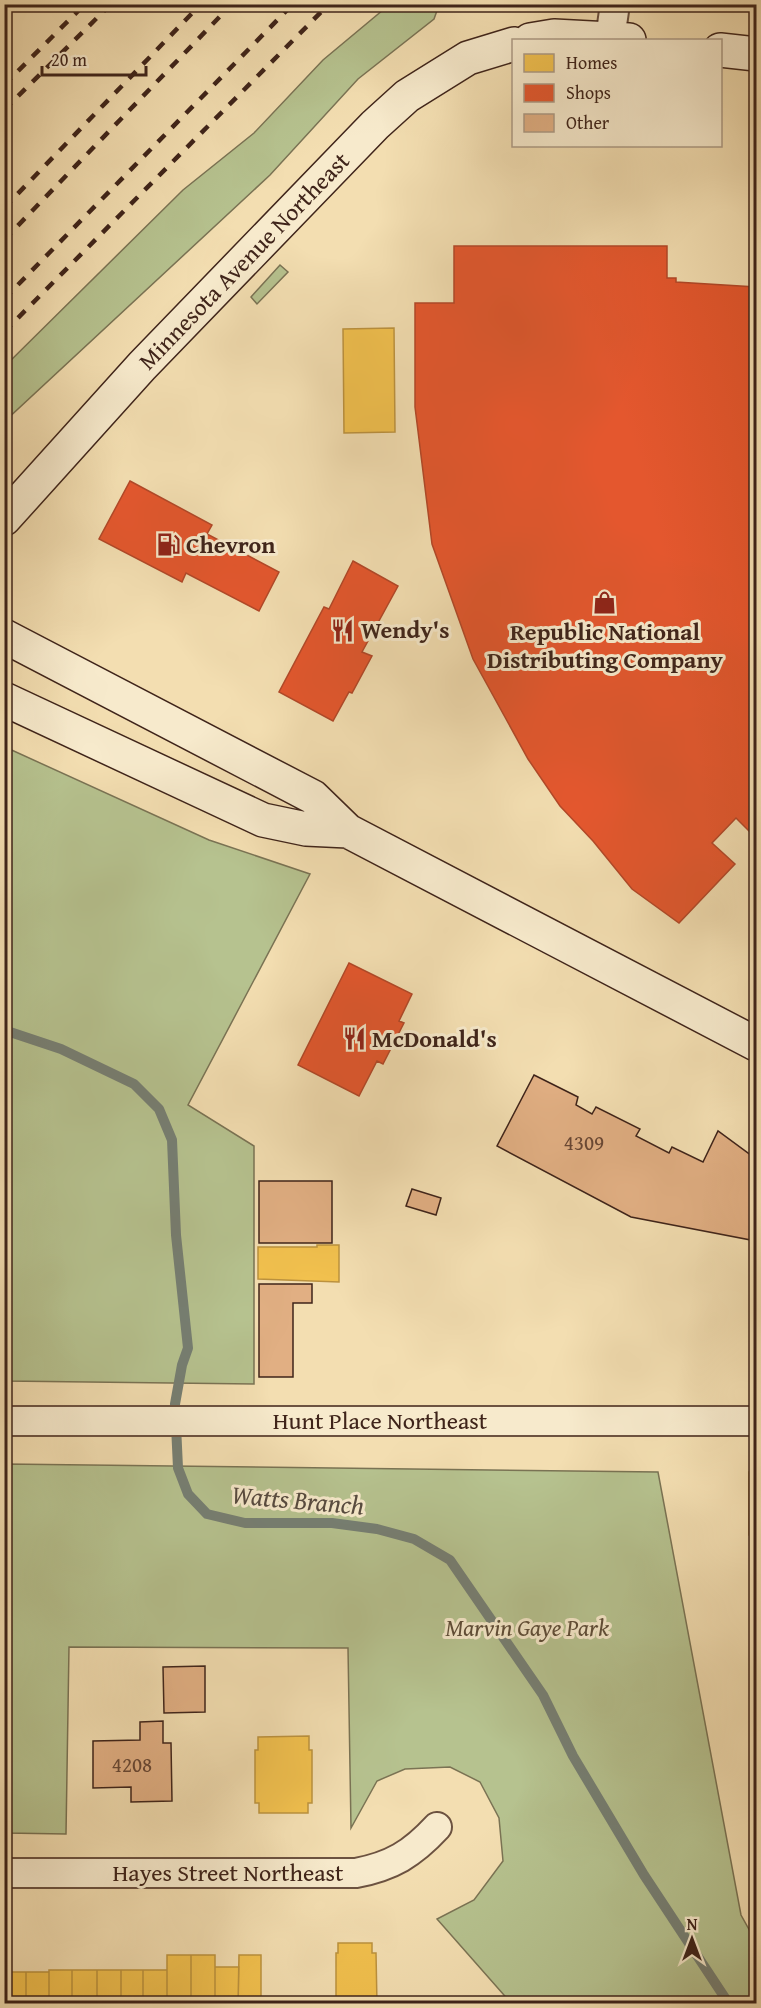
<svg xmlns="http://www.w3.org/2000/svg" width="761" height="2008" font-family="'Gentium Book Plus',serif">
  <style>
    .green { fill: #b6c28f; stroke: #7a7354; stroke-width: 1.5 }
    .homes { fill: #f2c14e; stroke: #bc923e; stroke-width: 1.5 }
    .shops { fill: #e4572e; stroke: #b24828; stroke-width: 1.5 }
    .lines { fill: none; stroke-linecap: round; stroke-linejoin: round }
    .stream { stroke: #767f73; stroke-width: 10 }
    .building { fill: #e1af83; stroke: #3f241a; stroke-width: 1.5 }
    .street-casing { stroke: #6c5240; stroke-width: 32 }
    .secondary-casing { stroke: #3f241a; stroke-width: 36 }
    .street { stroke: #f7eacc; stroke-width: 28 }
    .secondary { stroke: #f7eacc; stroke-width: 33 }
    .rail { stroke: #3f241a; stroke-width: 4.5; stroke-dasharray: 10 10; stroke-linecap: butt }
    .labels { text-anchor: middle; stroke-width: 6; stroke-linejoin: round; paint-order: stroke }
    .number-label { font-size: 21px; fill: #684734 }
    .street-label { font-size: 24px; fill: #3f241a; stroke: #f7eacc }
    .poi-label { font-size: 24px; font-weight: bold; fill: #3f241a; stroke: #f7eacc; text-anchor: start }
    .park-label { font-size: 24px; font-style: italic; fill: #5d4c37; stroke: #f7eacc }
    .water-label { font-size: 26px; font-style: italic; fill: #564a3f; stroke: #f7eacc }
  </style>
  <rect width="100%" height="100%" fill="#f3deb1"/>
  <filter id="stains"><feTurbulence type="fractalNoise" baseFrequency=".00333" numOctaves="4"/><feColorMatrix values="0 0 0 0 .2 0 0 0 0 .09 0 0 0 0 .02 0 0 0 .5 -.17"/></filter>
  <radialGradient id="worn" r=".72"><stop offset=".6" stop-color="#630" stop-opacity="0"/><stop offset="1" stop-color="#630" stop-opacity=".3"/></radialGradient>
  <path class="green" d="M 389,5 L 439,5 L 434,19 L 358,79 L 270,175 L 5,421 L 5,366 L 183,190 L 254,133 L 323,60 Z
    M 280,265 L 288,272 L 257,304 L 251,297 Z
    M 5,747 L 209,840 L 310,874 L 188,1105 L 254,1146 L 254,1384 L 5,1381 Z
    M 5,1464 L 658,1472 L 741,1915 L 756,1942 L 756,2003 L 511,2003 L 437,1919 L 474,1900 L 503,1861 L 499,1818 L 480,1782 L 450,1767 L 405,1769 L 377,1781 L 351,1828 L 348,1648 L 69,1647 L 66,1834 L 5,1833 Z"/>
  <path class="homes" d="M 394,328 L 395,432 L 344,433 L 343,329 Z
    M 317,1245 L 339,1245 L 339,1282 L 258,1279 L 258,1247 L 317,1247 Z
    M 749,1472 L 756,1472 L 756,1535 L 749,1535 Z
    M 309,1736 L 309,1750 L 312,1750 L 312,1803 L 308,1803 L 308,1813 L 259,1813 L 259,1803 L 255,1803 L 255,1750 L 258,1750 L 258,1737 Z
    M 338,1943 L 372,1943 L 372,1953 L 376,1953 L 377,2004 L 336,2004 L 336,1953 L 338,1953 Z
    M 167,1955 L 191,1955 L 191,2004 L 167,2004 Z
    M 191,1955 L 215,1955 L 215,2004 L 191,2004 Z
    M 239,1955 L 261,1955 L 261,2004 L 238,2004 Z
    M 215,1967 L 239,1967 L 238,2004 L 215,2004 Z
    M 49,1970 L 72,1970 L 72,2004 L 49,2004 Z
    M 72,1970 L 97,1970 L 97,2004 L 72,2004 Z
    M 97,1970 L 121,1970 L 121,2004 L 97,2004 Z
    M 121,1970 L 143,1970 L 143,2004 L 121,2004 Z
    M 143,1970 L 167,1970 L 167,2004 L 143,2004 Z
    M 4,1972 L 26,1972 L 26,2004 L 4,2004 Z
    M 26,1972 L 49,1972 L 49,2004 L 26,2004 Z"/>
  <path class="shops" d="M 454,246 L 667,246 L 667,278 L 676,278 L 676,282 L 756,287 L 756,838 L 736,818 L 712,843 L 735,864 L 679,923 L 632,889 L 593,841 L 560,806 L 528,759 L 473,659 L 432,544 L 415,407 L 415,303 L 454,303 Z
    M 130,481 L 212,525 L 207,534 L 279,572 L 259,611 L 186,573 L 182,582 L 99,539 Z
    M 353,561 L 398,586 L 362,652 L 372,656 L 352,693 L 349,692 L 333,721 L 279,692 L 324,607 L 329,609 Z
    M 349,963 L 412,994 L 399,1021 L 404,1023 L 383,1064 L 377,1061 L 359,1096 L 298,1065 Z"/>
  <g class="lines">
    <path class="stream" d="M 4,1030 L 61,1049 L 134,1084 L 159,1109 L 172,1140 L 176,1235 L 188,1348 L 182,1365 L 175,1404 L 178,1468 L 188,1494 L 207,1514 L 245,1523 L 332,1523 L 377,1529 L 414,1539 L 450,1560 L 543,1695 L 573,1756 L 644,1875 L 729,2004"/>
  </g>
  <path class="building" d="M 534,1075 L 578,1097 L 576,1105 L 592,1114 L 596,1107 L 640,1129 L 636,1136 L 669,1153 L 672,1147 L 703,1162 L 718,1131 L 756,1159 L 756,1241 L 631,1217 L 497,1146 Z
    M 259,1181 L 332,1181 L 332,1243 L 259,1243 Z
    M 412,1189 L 441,1198 L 436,1215 L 406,1206 Z
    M 259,1284 L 312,1284 L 312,1303 L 293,1303 L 293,1377 L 259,1377 Z
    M 205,1666 L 205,1712 L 164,1713 L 163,1667 Z
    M 163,1721 L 163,1743 L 171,1743 L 172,1801 L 131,1802 L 131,1787 L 93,1788 L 93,1741 L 140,1740 L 140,1722 Z"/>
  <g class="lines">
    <defs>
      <path id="street" d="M 610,39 L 615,4
        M 4,1421 L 756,1421
        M 4,1873 L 356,1873 C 392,1866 412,1854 437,1827"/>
      <path id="secondary" d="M 530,40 L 554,36 L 629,40
        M 720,50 L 756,54
        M 4,519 L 142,366 L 375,125 L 407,96 L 468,58 L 514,44
        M 4,636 L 313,797 L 348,831 L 756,1044
        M 4,699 L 263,820 L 306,829 L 348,831"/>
    </defs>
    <use href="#street" class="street-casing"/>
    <use href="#secondary" class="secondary-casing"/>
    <use href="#street" class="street"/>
    <use href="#secondary" class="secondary"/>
    <path class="rail" d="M 4,85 L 85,4
      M 4,110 L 111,4
      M 4,208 L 201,4
      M 4,240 L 232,4
      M 4,299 L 293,4
      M 4,332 L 329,4"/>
  </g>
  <defs>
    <symbol id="fuel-bare" viewBox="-9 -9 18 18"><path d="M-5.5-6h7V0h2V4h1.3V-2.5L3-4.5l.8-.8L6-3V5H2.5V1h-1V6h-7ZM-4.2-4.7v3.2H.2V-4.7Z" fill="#8f2418" stroke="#f7eacc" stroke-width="2.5" paint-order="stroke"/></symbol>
    <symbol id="shop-bare" viewBox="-9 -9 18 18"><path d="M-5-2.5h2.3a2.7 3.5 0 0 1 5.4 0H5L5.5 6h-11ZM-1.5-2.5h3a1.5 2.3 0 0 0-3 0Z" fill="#8f2418" stroke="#f7eacc" stroke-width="2.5" paint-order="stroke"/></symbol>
    <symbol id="restaurant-bare" viewBox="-9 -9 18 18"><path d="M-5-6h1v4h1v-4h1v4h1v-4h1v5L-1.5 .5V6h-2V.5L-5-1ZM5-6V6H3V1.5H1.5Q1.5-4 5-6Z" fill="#8f2418" stroke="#f7eacc" stroke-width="2.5" paint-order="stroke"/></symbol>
  </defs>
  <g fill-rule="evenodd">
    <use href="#fuel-bare" x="152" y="528" width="33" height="33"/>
    <use href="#shop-bare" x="588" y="586" width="33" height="33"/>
    <use href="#restaurant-bare" x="326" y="614" width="33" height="33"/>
    <use href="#restaurant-bare" x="338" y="1022" width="33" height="33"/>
  </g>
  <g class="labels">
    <g class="number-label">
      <text x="584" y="1150">4309</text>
      <text x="132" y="1772">4208</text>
    </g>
    <g class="street-label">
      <text transform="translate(244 261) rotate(-46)" y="8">Minnesota Avenue Northeast</text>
      <text x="380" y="1429">Hunt Place Northeast</text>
      <text x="228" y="1881">Hayes Street Northeast</text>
    </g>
    <g class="poi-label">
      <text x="186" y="553">Chevron</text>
      <text x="361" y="638">Wendy's</text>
      <text x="605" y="640" text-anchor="middle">Republic National<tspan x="605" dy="28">Distributing Company</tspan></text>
      <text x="372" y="1047">McDonald's</text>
    </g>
    <g class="park-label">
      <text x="527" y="1636">Marvin Gaye Park</text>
    </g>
    <g class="water-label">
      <text transform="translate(298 1500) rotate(5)" y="9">Watts Branch</text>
    </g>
  </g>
  <rect width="761" height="2008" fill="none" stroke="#f3deb1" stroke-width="24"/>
  <rect x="6" y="6" width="749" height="1996" fill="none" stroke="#3f241a" stroke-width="3"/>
  <rect x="12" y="12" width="737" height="1984" fill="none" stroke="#3f241a" stroke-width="1.5"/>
  <rect x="512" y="39" width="210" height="108" fill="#f7eacc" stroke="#ad9b85" stroke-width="1.5"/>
  <rect x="524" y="54" width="30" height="18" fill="#f2c14e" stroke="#ad9b85" stroke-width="1.5"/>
  <text x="566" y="69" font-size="18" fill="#3f241a">Homes</text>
  <rect x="524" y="84" width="30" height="18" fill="#e4572e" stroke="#ad9b85" stroke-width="1.5"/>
  <text x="566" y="99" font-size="18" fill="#3f241a">Shops</text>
  <rect x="524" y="114" width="30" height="18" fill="#e1af83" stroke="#ad9b85" stroke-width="1.5"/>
  <text x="566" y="129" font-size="18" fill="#3f241a">Other</text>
  <g transform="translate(692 1939)" stroke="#f7eacc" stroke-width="4.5" paint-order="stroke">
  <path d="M0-4.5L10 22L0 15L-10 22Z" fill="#3f241a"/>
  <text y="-9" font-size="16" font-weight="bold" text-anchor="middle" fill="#3f241a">N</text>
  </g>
  <path d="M42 66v9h104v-9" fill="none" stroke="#3f241a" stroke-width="3"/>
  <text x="51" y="66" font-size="18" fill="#3f241a" stroke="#f7eacc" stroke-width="4.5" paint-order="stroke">20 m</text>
  <rect width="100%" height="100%" filter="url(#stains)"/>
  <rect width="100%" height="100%" fill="url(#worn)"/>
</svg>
